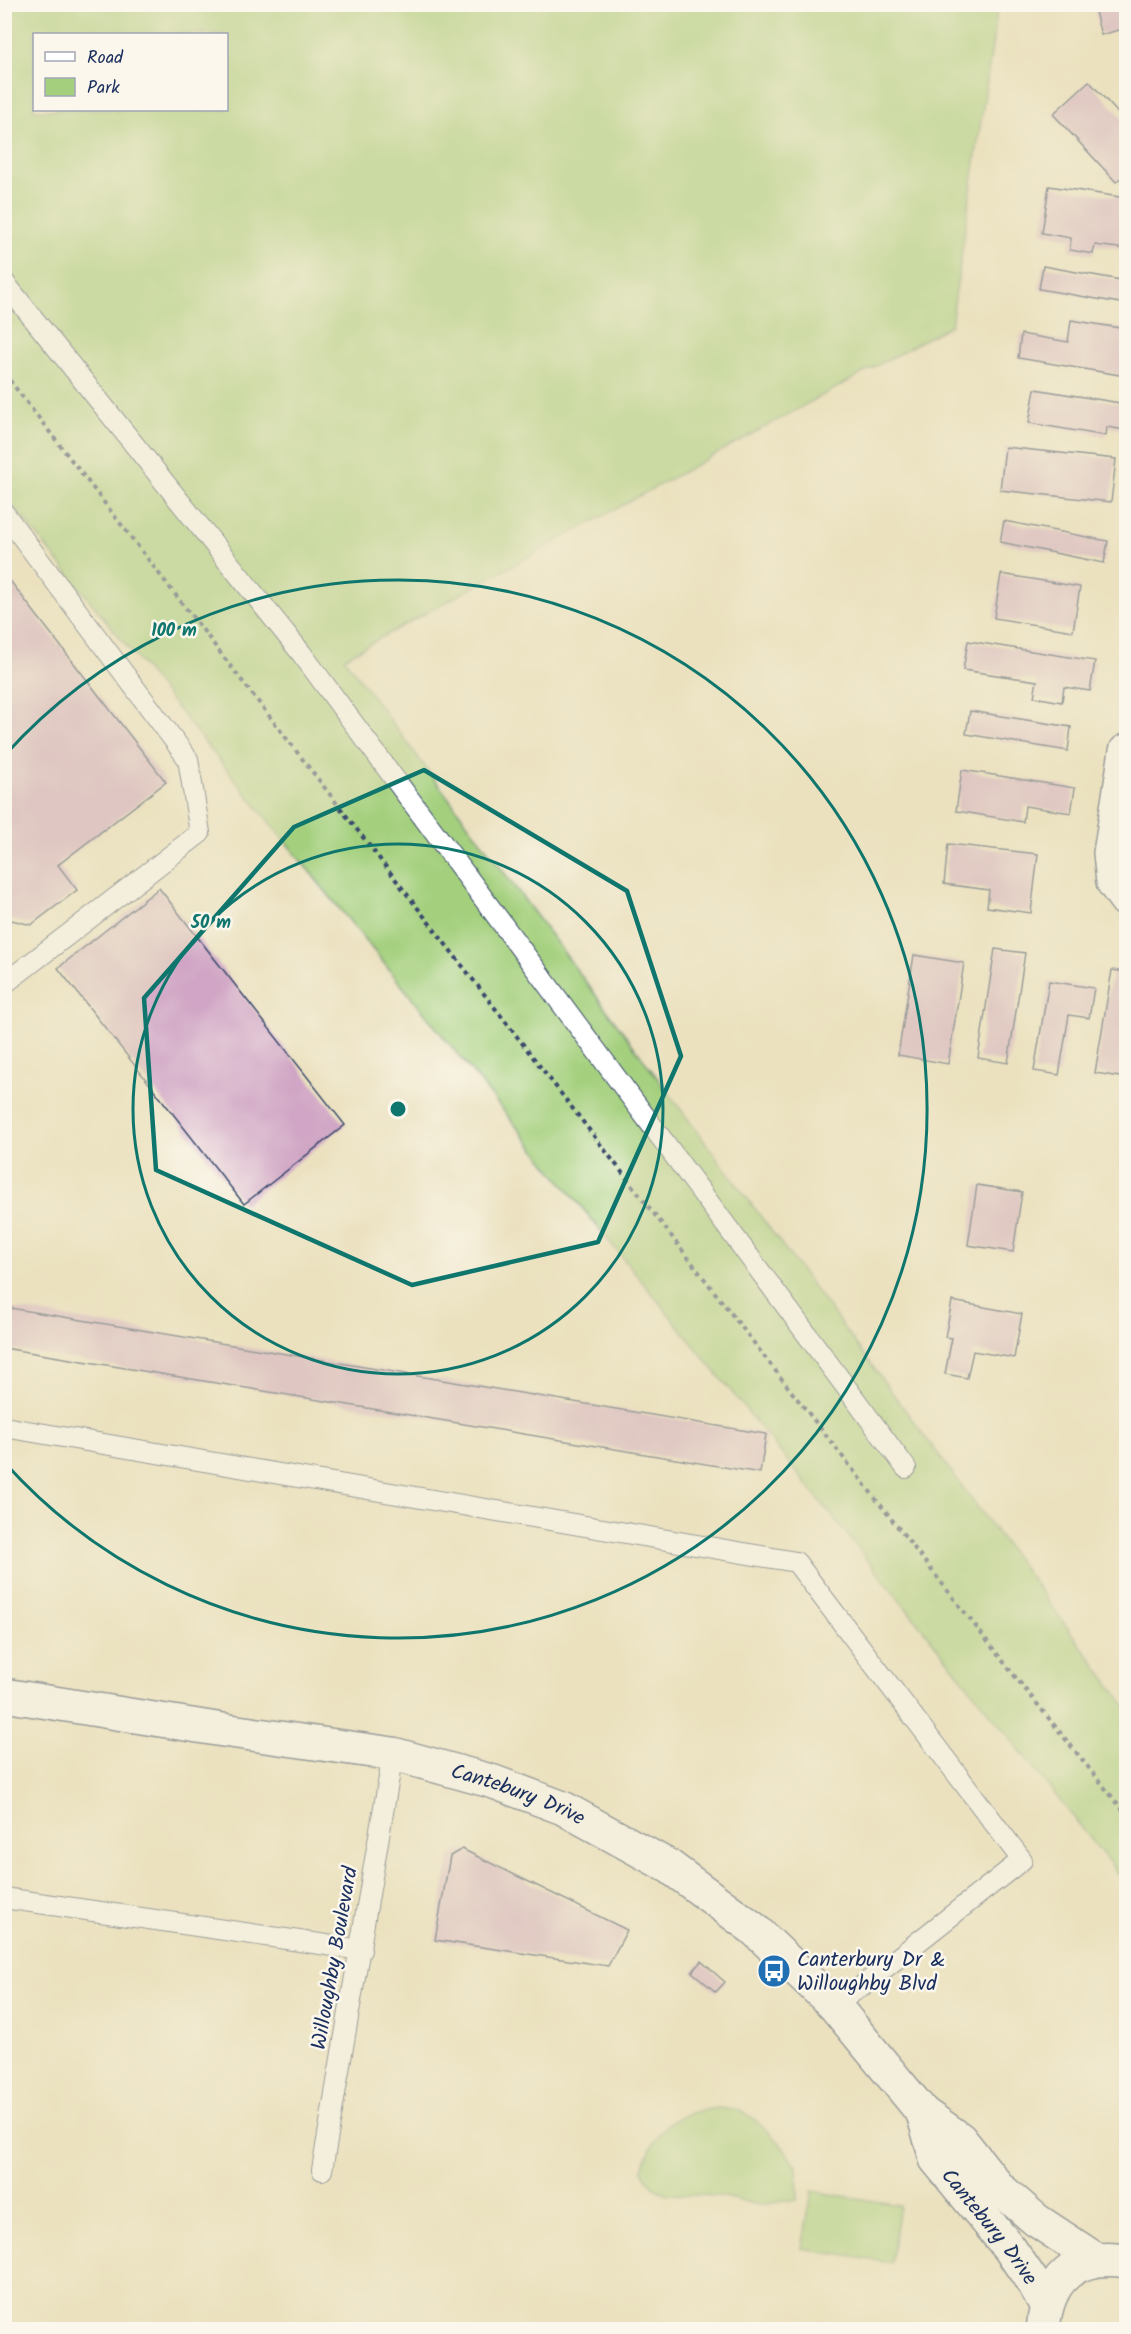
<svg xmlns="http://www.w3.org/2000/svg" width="1131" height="2334" font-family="Kalam,sans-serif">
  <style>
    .green { fill: #a4d07e; stroke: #60806e; stroke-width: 1.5; fill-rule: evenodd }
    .building { fill: #d0a5c5 }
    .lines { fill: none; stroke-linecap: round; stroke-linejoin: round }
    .lane-casing { stroke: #3a4a6d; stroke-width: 22 }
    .street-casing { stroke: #3a4a6d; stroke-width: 36 }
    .path { stroke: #3a4a6d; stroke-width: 4; stroke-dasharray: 4.5 4.5; stroke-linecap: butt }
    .lane { stroke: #fff; stroke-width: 20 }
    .street { stroke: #fff; stroke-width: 33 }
    .marked { fill: none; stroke: #0f766e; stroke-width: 4.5; stroke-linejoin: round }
    .ring { fill: none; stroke: #0f766e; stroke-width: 3 }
    .labels { text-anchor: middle; stroke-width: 5; stroke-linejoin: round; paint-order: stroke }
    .street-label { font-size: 21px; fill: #1b2f5e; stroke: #fbf7ec }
    .poi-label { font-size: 21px; fill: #1b2f5e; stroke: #fbf7ec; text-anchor: start }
    .centre { fill: #0f766e; stroke: #fbf7ec; stroke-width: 3 }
    .ring-label { font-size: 18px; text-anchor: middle; font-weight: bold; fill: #0f766e; stroke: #fbf7ec; stroke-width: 5; stroke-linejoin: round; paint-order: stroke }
  </style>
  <rect width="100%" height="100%" fill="#fbf7ec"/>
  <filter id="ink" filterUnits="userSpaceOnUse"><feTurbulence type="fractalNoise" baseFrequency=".0167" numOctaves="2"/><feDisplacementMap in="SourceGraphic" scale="12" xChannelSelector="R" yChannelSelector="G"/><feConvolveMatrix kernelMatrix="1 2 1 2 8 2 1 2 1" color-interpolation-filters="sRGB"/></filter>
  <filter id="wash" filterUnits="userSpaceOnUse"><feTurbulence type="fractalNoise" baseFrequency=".008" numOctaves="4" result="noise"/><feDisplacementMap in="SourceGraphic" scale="24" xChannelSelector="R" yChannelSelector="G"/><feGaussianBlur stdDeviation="1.35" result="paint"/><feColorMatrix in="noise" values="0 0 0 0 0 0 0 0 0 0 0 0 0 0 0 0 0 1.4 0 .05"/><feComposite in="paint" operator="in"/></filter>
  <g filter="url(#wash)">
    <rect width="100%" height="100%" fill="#ebe1bf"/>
    <path class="green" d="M 4,5 L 998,5 L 951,325 L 344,658 L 1126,1706 L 1126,1883 L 829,1512 L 5,496 ZM 34,34 L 226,34 L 226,110 L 34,110 Z
      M 718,2108 L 740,2110 L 753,2118 L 780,2143 L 797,2168 L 798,2199 L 759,2205 L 719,2196 L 667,2194 L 651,2185 L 642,2170 C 658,2126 670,2114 718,2108 Z
      M 812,2191 L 900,2205 L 891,2263 L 802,2249 Z"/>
    <g id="blocks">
      <path class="building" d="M 1093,4 L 1122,4 L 1126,28 L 1101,35 Z
        M 1089,81 L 1126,122 L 1126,173 L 1116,182 L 1053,114 Z
        M 1049,186 L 1126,198 L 1126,249 L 1095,245 L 1093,254 L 1070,250 L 1071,238 L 1042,233 Z
        M 1043,266 L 1126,281 L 1126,304 L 1039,289 Z
        M 1071,320 L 1126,329 L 1126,376 L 1018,358 L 1021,334 L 1068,342 Z
        M 1035,389 L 1126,404 L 1126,430 L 1107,427 L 1106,436 L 1029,423 Z
        M 1005,447 L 1116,459 L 1111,502 L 1000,490 Z
        M 1004,521 L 1108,541 L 1104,563 L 1000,542 Z
        M 4,573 L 166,782 L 58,865 L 77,890 L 31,925 L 12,920 L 4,926 Z
        M 1001,574 L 1080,587 L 1073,631 L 994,618 Z
        M 968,641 L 1095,661 L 1090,691 L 1064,687 L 1062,702 L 1034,697 L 1037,681 L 963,670 Z
        M 970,711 L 1071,727 L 1068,751 L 966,734 Z
        M 962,770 L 1075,788 L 1071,813 L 1025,806 L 1023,822 L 956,811 Z
        M 948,844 L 1038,854 L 1031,913 L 987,907 L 989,890 L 944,884 Z
        M 159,888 L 345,1125 L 244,1204 L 58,968 Z
        M 995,949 L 1025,953 L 1008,1063 L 978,1058 Z
        M 914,955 L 964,963 L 948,1064 L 898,1055 Z
        M 1112,970 L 1126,972 L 1126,1078 L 1095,1073 Z
        M 1049,981 L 1094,988 L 1089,1018 L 1069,1015 L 1059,1075 L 1034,1071 Z
        M 977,1185 L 1022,1192 L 1013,1252 L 968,1245 Z
        M 952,1301 L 1022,1314 L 1014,1358 L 973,1351 L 967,1378 L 945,1374 L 952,1338 L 945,1337 Z
        M 4,1307 L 766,1434 L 760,1473 L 4,1348 Z
        M 462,1849 L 627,1930 L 608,1966 L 435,1940 L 450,1856 Z
        M 701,1961 L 725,1982 L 716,1992 L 692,1972 Z"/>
    </g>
  </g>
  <g filter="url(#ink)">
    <use href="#blocks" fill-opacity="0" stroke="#3a4a6d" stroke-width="1.5"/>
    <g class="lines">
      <defs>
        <path id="lane" d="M 4,282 L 302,654 L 906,1468
          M 4,513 L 188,759 L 200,833 L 4,984
          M 4,1427 L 796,1562 L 1022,1860 L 862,1986 L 834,2005
          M 4,1898 L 361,1950
          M 322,2170 L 393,1754"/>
        <g id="street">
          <path d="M 1126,751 L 1110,853 L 1113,882 L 1126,900"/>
          <path id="s1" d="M 4,1695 L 223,1730 L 393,1754 L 494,1782 L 563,1808 L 670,1867 L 754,1929 L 834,2005 L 923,2113 L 960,2139 L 999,2188 L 1036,2220 L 1095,2259"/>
          <path id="s2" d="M 923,2113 L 936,2159 L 1010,2249 L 1036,2287 L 1046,2305"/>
          <path d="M 1043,2330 C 1047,2279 1075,2253 1126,2261"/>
        </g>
      </defs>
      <use href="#lane" class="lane-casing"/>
      <use href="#street" class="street-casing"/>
      <path class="path" d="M 4,373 L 788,1387 L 1013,1674 L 1126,1814"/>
      <use href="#lane" class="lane"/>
      <use href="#street" class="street"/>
    </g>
  </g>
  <path d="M0 0H1131V2334H0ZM 424,770 L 627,891 L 681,1056 L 598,1242 L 412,1285 L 156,1170 L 144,998 L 294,827 Z" fill="#ebe1bf" fill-opacity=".55" fill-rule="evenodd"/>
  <path class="marked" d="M 424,770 L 627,891 L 681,1056 L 598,1242 L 412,1285 L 156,1170 L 144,998 L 294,827 Z"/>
  <g class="ring">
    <circle cx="398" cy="1109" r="265"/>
    <path d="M5 755A529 529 0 1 1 5 1463"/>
  </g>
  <defs>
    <symbol id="bus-disc" viewBox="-11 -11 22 22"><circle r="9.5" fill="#1f6fb2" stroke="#fbf7ec"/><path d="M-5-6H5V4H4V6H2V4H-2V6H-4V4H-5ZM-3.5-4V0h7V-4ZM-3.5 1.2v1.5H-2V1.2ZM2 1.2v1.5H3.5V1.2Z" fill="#fff"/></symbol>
  </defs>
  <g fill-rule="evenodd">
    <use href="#bus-disc" x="755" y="1952" width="38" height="38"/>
  </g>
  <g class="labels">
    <g class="street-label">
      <text dy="7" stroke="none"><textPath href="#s1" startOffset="525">Cantebury Drive</textPath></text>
      <text transform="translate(334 1958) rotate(-80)" y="7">Willoughby Boulevard</text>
      <text dy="7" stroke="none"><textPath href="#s2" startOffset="134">Cantebury Drive</textPath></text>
    </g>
    <g class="poi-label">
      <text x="797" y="1966">Canterbury Dr &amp;<tspan x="797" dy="24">Willoughby Blvd</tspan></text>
    </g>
  </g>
  <circle cx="398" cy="1109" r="9" class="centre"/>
  <g class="ring-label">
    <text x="174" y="636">100 m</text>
    <text x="211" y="928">50 m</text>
  </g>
  <rect width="1131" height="2334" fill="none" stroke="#fbf7ec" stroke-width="24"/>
  <rect x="33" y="33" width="195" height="78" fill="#fbf7ec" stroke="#a1a7b3" stroke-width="1.5"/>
  <rect x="45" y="52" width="30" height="9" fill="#ffffff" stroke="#a1a7b3" stroke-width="1.5"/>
  <text x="87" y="63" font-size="18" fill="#1b2f5e">Road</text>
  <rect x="45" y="78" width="30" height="18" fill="#a4d07e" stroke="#a1a7b3" stroke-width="1.5"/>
  <text x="87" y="93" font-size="18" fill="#1b2f5e">Park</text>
</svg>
